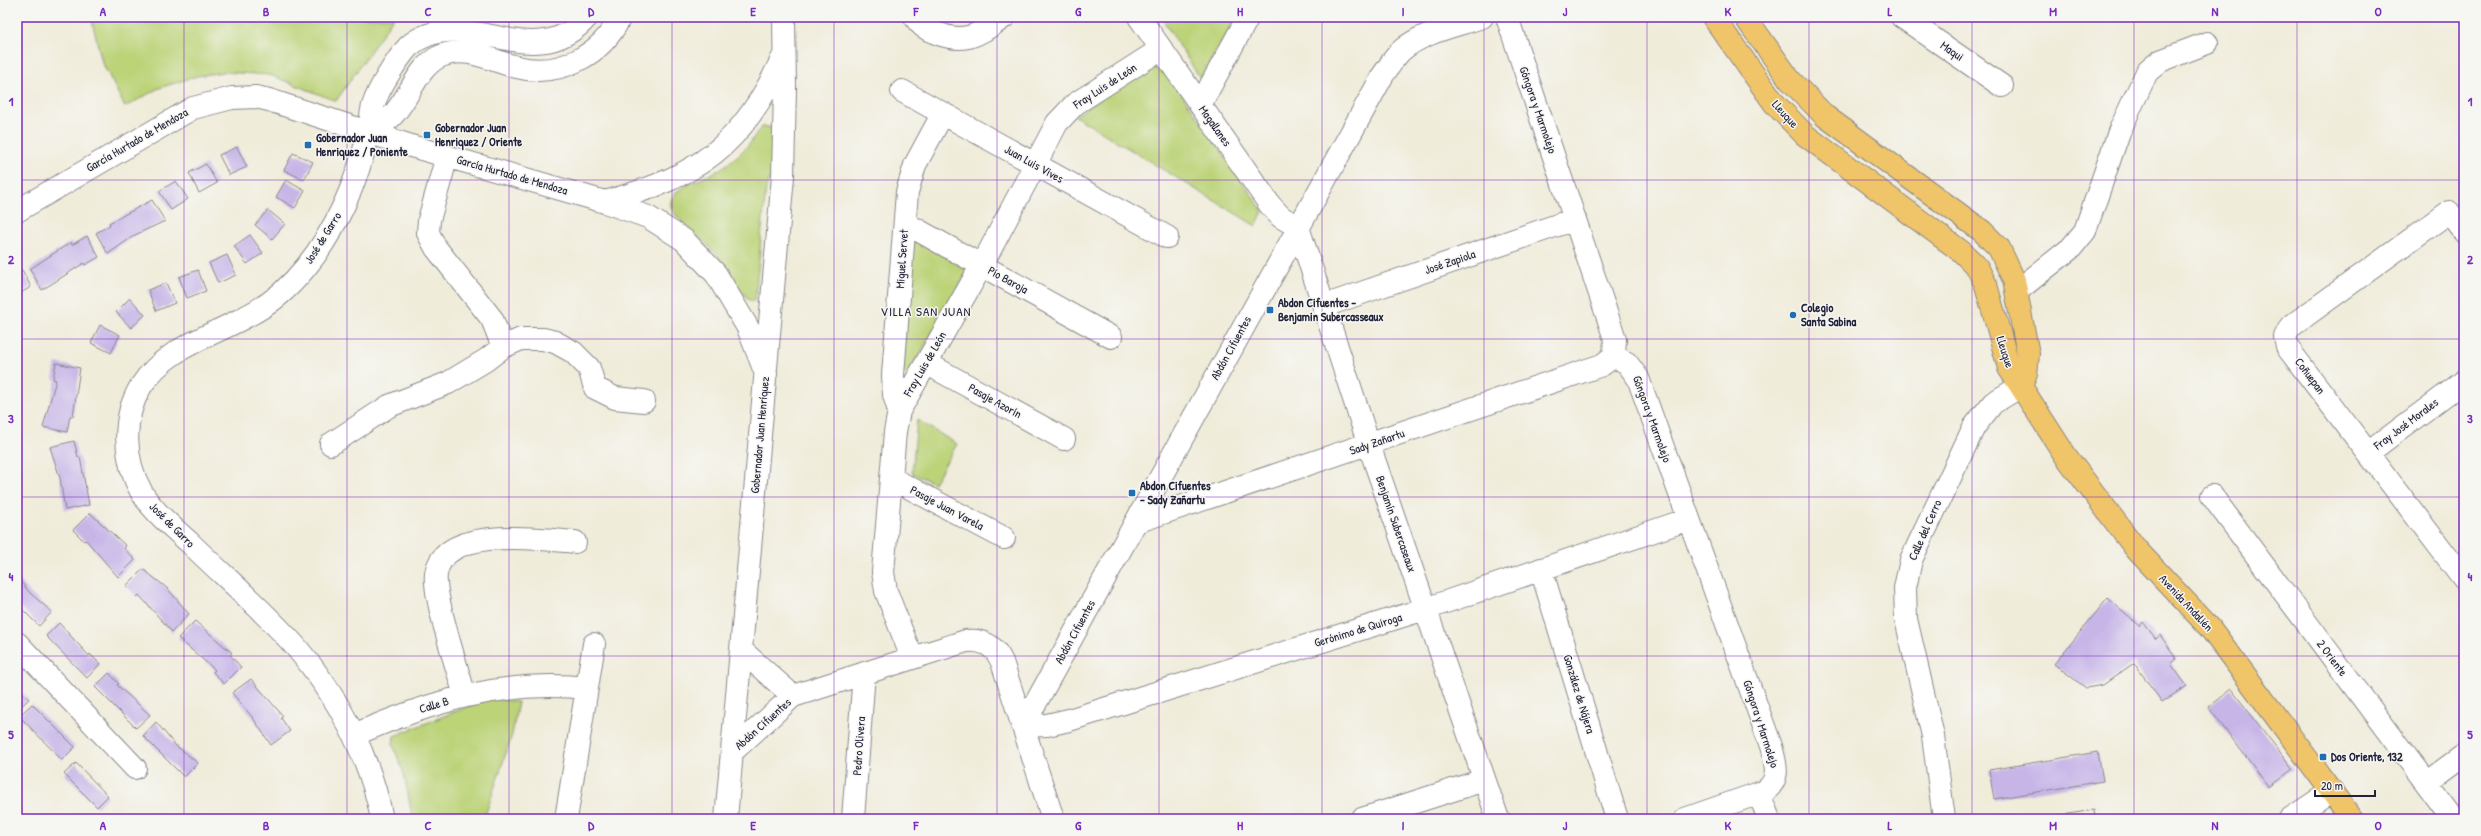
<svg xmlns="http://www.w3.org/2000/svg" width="2481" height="836" font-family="'Patrick Hand',sans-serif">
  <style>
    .green { fill: #bcd378; stroke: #6f7a5a }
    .building { fill: #c7b5e8 }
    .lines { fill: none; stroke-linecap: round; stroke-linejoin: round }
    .minor-casing { stroke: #89878a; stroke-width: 24 }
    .major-casing { stroke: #89878a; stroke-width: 24 }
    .minor { stroke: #fff; stroke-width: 22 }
    .major { stroke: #f0c469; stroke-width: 22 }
    .grid { fill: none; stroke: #7b2cbf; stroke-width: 1; stroke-opacity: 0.55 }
    .poi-dot { fill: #1f6fb2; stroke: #f6f6f2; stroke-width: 1.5 }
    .labels { text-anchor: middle; stroke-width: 3; stroke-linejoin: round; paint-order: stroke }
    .street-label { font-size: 12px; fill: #22223b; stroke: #f6f6f2 }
    .poi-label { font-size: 12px; font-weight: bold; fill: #22223b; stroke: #f6f6f2; text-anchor: start }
    .neighbourhood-label { font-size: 13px; letter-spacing: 1px; fill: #22223b; stroke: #f6f6f2 }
    .neatline { fill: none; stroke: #7b2cbf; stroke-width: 1.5 }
    .grid-label { font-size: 13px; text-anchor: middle; font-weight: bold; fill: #7b2cbf }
  </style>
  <rect width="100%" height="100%" fill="#f6f6f2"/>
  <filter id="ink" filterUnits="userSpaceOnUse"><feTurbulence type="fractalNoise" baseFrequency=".025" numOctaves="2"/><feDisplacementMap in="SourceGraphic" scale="8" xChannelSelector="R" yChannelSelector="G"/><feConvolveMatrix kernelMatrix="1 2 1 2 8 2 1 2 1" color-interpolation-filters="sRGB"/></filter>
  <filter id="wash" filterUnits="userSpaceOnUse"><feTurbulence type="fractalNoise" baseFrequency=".012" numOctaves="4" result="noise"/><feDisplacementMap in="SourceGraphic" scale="16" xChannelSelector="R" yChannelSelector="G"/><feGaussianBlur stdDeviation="0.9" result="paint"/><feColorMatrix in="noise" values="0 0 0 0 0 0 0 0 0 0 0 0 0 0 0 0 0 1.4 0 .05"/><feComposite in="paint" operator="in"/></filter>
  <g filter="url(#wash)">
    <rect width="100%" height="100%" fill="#f0ecda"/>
    <path class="green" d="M 91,17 L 394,17 L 336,101 L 270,75 L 223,72 L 197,76 L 159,88 L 125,107 L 102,62 Z
      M 1161,17 L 1237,17 L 1200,78 Z
      M 1149,67 L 1165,70 L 1263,211 L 1256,226 L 1075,116 Z
      M 762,127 L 770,127 L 774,131 L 774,168 L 766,187 L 755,300 L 751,302 C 737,290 730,268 717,255 C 709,245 672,216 671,207 C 668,187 700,181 713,173 C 726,166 741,154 751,142 C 754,137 757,131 762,127 Z
      M 911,238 L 968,270 L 908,375 L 903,372 Z
      M 917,420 L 957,444 L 934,483 L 912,473 Z
      M 489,698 L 518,702 L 512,735 L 484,819 L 417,819 L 412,816 L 404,774 L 393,745 L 394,736 Z"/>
    <g id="blocks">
      <path class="building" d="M 237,147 L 247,167 L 229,175 L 219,155 Z
        M 293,153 L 313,162 L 304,180 L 284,170 Z
        M 206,164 L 217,183 L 199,193 L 189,173 Z
        M 286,180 L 305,191 L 295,208 L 276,197 Z
        M 176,181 L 188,199 L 171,210 L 159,191 Z
        M 152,200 L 165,221 L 135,235 L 108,254 L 96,233 L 110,225 L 109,223 Z
        M 268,210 L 285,224 L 272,239 L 255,225 Z
        M 250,235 L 263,253 L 247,264 L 234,246 Z
        M 87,236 L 99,257 L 85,265 L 84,263 L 42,290 L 30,269 L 71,242 L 72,245 Z
        M 227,255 L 236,275 L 218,283 L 209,263 Z
        M 22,270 L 31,287 L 19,294 L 17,273 Z
        M 198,270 L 206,291 L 187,298 L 179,277 Z
        M 166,283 L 175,303 L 156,311 L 148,290 Z
        M 130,298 L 145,315 L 131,328 L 116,312 Z
        M 100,325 L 120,335 L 111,353 L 91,343 Z
        M 56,363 L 80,368 L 73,416 L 70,416 L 67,432 L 43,427 L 56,380 L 53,379 Z
        M 74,441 L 78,457 L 80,457 L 89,505 L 65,510 L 60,478 L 50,447 Z
        M 90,513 L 126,546 L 124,548 L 135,560 L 118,577 L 86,540 L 84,541 L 73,530 Z
        M 143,569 L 168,589 L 189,614 L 172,632 L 139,595 L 137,597 L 126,586 Z
        M 17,577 L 30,593 L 52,612 L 39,626 L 17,604 Z
        M 2108,598 L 2140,626 L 2143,622 L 2156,639 L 2160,635 L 2177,659 L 2171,664 L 2187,686 L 2162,702 L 2134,663 L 2103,685 L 2086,688 L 2054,664 Z
        M 195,621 L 232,653 L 230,655 L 241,667 L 224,684 L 213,672 L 215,670 L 178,638 Z
        M 59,623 L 89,656 L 90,654 L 100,664 L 87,678 L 46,636 Z
        M 109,673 L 119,684 L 117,685 L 150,715 L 136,728 L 95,687 Z
        M 251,679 L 283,716 L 281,718 L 290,731 L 271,745 L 253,718 L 232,693 Z
        M 17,688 L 29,699 L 17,710 Z
        M 2231,689 L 2293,769 L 2269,787 L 2208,707 Z
        M 32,704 L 75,747 L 62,760 L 19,716 Z
        M 156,722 L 175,745 L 198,763 L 184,777 L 143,736 Z
        M 2098,752 L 2103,781 L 1994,799 L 1989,770 Z
        M 76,763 L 108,796 L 97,807 L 64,774 Z
        M 2094,810 L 2095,819 L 2042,819 L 2042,818 Z"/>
    </g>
  </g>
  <g filter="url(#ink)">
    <use href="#blocks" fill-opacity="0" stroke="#89878a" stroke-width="1"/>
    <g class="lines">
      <defs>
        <path id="minor" d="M 915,17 C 920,26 926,30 936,33 C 967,45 979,34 1004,17
          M 1139,17 L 1270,205 L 1281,217 L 1298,227
          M 1902,17 L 2002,86
          M 902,91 L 1167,237
          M 1200,105 L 1248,17
          M 369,133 C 377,128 385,123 391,117 C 409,100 417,66 441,56 C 466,45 492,61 517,67 C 559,78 602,55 620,17
          M 447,156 L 429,220 L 428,233 L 436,248 L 492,319 L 503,347
          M 605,202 C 699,176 741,147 783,57
          M 17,211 L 193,108 L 232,98 L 256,97 L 269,100 L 411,146 L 605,202 L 648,217 L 684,240 L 716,274 L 748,328 L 766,374
          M 905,223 L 1111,337
          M 1298,227 L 1369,445 L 1498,819
          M 2464,232 L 2449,212 L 2290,327 L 2285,337 L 2287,347 L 2464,579
          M 2017,291 L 2071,248 L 2085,231 L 2119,132 L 2147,72 L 2160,61 L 2207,43
          M 1324,306 L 1575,219
          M 1614,356 L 1627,363 L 1638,378 L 1771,746 C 1775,763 1782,778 1765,791 L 1685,819
          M 926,363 L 1064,439
          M 899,411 L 894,395 L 893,375 L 907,192 L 915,165 L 943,113
          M 331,444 L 389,406 L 448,383 L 486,360 L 503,347 L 521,339 L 543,339 L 555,342 L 573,352 L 589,368 L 595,388 L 615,398 L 644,401
          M 2368,453 L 2464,381
          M 891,478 L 1004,538
          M 2212,496 L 2453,819
          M 1136,522 L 1602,365 L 1614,356 L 1615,339 L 1507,17
          M 1541,569 L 1617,819
          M 17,643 L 135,768
          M 741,650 L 793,696
          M 912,658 L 886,591 L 883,572 L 895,432 L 899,411 L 982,265 L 1057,123 L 1075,104 L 1161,49
          M 465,696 C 458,670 433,597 436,574 C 443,525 541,539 575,542
          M 1023,726 L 1383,75 C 1389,67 1394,57 1402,50 C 1423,32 1456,26 1482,17
          M 1023,726 L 1047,725 L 1069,720 L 1425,609 L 1689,519
          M 354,735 C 430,702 503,679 587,688
          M 732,752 L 793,696 L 966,641 C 983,639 995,646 1002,662 L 1053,819
          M 2426,783 L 2464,755
          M 1759,794 L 1769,819
          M 382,819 C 370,756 337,695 296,647 C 264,611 226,578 191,544 C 174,528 154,513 142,493 C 124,461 121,419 141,386 C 165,348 210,337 247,316 C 270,305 290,287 306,267 C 336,230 357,182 368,135 C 371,126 370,116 373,106 C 378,89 397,59 409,46 C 464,0 533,79 587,17
          M 566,819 L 594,644
          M 726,819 L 783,176 L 785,89 L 784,17
          M 853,819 L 864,673
          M 1362,819 L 1484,780
          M 1944,819 L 1933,736 L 1906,619 L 1905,588 L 1911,560 L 1974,427 L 1993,403 L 2021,386
          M 2290,819 L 2332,791"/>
        <path id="major" d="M 1713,17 L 1775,104 L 1805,135 L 1962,252 L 1977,267 L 1986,285 L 2009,368 L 2065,455 L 2136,549 L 2210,628 L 2352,819
          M 1745,17 L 1790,80 L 1825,116 L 1982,231 L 1999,248 L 2014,280 L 2028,354 L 2026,374 L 2021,386"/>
      </defs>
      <use href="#minor" class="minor-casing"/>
      <use href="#major" class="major-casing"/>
      <use href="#minor" class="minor"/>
      <use href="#major" class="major"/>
    </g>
  </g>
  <path class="grid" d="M 184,17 L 184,819M 347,17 L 347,819M 509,17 L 509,819M 672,17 L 672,819M 834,17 L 834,819M 997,17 L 997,819M 1159,17 L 1159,819M 1322,17 L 1322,819M 1484,17 L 1484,819M 1647,17 L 1647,819M 1809,17 L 1809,819M 1972,17 L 1972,819M 2134,17 L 2134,819M 2297,17 L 2297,819M 17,180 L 2464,180M 17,339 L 2464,339M 17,497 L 2464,497M 17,656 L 2464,656"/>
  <g class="poi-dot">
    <rect x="423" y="131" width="8" height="8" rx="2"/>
    <rect x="304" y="141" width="8" height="8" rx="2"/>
    <rect x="1266" y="306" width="8" height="8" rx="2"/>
    <circle cx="1793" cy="315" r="4"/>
    <rect x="1128" y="489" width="8" height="8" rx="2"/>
    <rect x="2319" y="753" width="8" height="8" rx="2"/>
  </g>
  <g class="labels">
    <g class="street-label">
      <text transform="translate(1952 51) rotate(35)" y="4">Maqui</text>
      <text transform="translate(1105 86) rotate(-33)" y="4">Fray Luis de León</text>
      <text transform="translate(1538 110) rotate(71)" y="4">Góngora y Marmolejo</text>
      <text transform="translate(1785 114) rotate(48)" y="4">Lleuque</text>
      <text transform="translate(1215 126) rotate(55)" y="4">Magallanes</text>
      <text transform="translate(137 140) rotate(-30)" y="4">García Hurtado de Mendoza</text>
      <text transform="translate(1034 164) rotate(29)" y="4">Juan Luis Vives</text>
      <text transform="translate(512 175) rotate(16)" y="4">García Hurtado de Mendoza</text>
      <text transform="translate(323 238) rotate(-58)" y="4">José de Garro</text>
      <text transform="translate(902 259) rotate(-86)" y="4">Miguel Servet</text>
      <text transform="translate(1450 262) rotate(-19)" y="4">José Zapiola</text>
      <text transform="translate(1008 280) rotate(29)" y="4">Pío Baroja</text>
      <text transform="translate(1231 348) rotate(-61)" y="4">Abdón Cifuentes</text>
      <text transform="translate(2005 352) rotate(72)" y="4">Lleuque</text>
      <text transform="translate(925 364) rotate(-60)" y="4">Fray Luis de León</text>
      <text transform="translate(2310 376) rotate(53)" y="4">Coñuepan</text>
      <text transform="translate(995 401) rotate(29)" y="4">Pasaje Azorín</text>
      <text transform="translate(1652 419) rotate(70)" y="4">Góngora y Marmolejo</text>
      <text transform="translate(2406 424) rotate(-37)" y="4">Fray José Morales</text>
      <text transform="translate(760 435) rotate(-85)" y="4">Gobernador Juan Henríquez</text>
      <text transform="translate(1377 442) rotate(-19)" y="4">Sady Zañartu</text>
      <text transform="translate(947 508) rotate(28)" y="4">Pasaje Juan Varela</text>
      <text transform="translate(1396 524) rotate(71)" y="4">Benjamín Subercaseaux</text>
      <text transform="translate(172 525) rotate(45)" y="4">José de Garro</text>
      <text transform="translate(1925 530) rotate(-66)" y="4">Calle del Cerro</text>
      <text transform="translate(2186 603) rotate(47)" y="4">Avenida Andalién</text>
      <text transform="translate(1358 630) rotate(-17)" y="4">Gerónimo de Quiroga</text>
      <text transform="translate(1075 632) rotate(-61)" y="4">Abdón Cifuentes</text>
      <text transform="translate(2332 658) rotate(53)" y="4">2 Oriente</text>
      <text transform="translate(1579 694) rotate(73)" y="4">González de Nájera</text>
      <text transform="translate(434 705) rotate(-17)" y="4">Calle B</text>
      <text transform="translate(763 724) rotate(-42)" y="4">Abdón Cifuentes</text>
      <text transform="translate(1761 724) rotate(72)" y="4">Góngora y Marmolejo</text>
      <text transform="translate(859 746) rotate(-86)" y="4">Pedro Olivera</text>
    </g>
    <g class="poi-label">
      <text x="435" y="132">Gobernador Juan<tspan x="435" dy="14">Henriquez / Oriente</tspan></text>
      <text x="316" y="142">Gobernador Juan<tspan x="316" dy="14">Henriquez / Poniente</tspan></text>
      <text x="1278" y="307">Abdon Cifuentes -<tspan x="1278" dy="14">Benjamin Subercasseaux</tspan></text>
      <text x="1801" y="312">Colegio<tspan x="1801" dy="14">Santa Sabina</tspan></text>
      <text x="1140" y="490">Abdon Cifuentes<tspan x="1140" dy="14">- Sady Zañartu</tspan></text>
      <text x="2331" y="761">Dos Oriente, 132</text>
    </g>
    <g class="neighbourhood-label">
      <text x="926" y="316">VILLA SAN JUAN</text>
    </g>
  </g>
  <rect width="2481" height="836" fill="none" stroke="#f6f6f2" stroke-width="44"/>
  <path d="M2315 790v6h60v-6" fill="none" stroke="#22223b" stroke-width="2"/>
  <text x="2321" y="790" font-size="12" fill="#22223b" stroke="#f6f6f2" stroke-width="3" paint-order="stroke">20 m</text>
  <rect x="22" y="22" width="2437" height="792" class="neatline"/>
  <g class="grid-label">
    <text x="103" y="16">A</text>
    <text x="266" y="16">B</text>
    <text x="428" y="16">C</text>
    <text x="591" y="16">D</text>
    <text x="753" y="16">E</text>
    <text x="916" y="16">F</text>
    <text x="1078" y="16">G</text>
    <text x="1240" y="16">H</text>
    <text x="1403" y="16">I</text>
    <text x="1565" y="16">J</text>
    <text x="1728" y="16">K</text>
    <text x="1890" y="16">L</text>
    <text x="2053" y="16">M</text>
    <text x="2215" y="16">N</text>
    <text x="2378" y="16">O</text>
    <text x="11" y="106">1</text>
    <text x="2470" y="106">1</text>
    <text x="11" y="264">2</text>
    <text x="2470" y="264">2</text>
    <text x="11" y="423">3</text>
    <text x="2470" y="423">3</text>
    <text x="11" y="581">4</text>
    <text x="2470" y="581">4</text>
    <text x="11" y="739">5</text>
    <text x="2470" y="739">5</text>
    <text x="103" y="830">A</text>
    <text x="266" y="830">B</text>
    <text x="428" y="830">C</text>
    <text x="591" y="830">D</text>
    <text x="753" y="830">E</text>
    <text x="916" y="830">F</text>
    <text x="1078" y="830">G</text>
    <text x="1240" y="830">H</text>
    <text x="1403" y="830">I</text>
    <text x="1565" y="830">J</text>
    <text x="1728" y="830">K</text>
    <text x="1890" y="830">L</text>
    <text x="2053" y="830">M</text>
    <text x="2215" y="830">N</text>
    <text x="2378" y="830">O</text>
  </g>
</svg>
